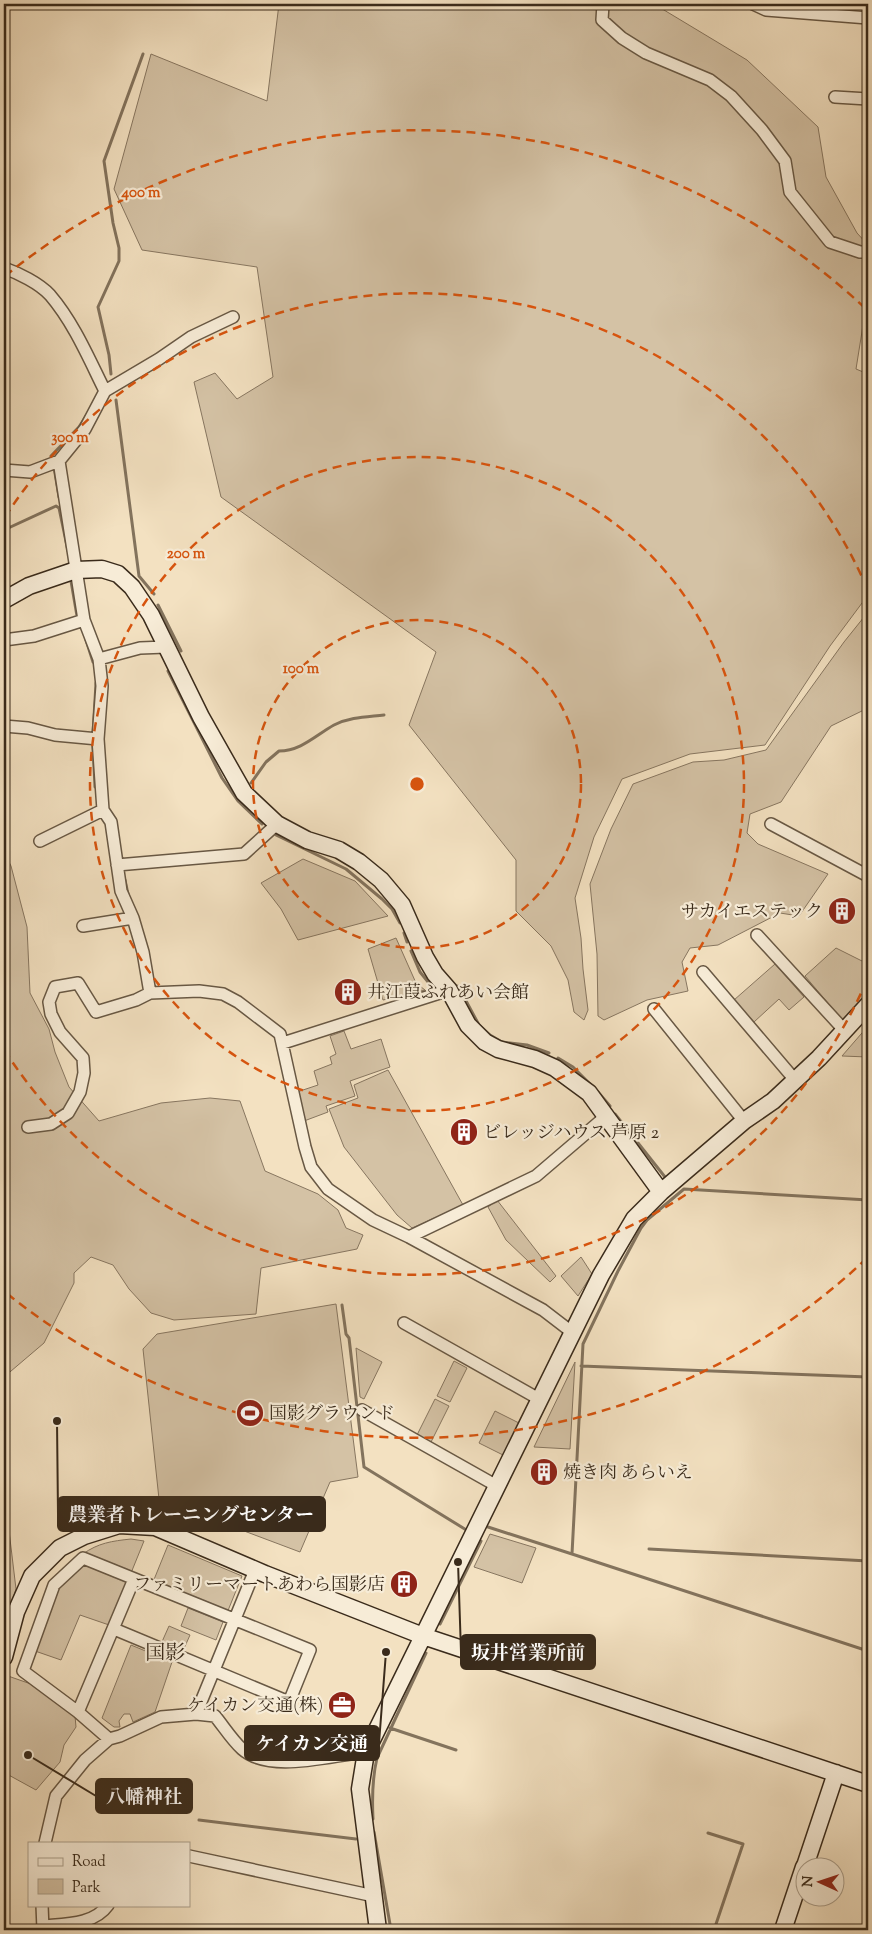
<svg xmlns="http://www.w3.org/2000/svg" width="872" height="1934" font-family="'Sorts Mill Goudy','Noto Serif JP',serif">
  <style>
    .green { fill: #d4c2a5; stroke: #877660 }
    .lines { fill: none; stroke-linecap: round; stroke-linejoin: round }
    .stream { stroke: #83735d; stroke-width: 3 }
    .street-casing { stroke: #685844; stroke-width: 14 }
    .secondary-casing { stroke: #3a2b1b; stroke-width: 19 }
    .street { stroke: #f7ecd7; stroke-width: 11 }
    .secondary { stroke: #f7ecd7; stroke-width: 16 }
    .ring { fill: none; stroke: #d7540e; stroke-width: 2.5; stroke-dasharray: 9 6 }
    .labels { text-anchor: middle; stroke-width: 4.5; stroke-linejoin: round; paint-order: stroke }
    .poi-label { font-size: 18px; fill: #3a2b1b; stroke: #f7ecd7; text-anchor: start }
    .quarter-label { font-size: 20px; fill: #3a2b1b; stroke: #f7ecd7 }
    .centre { fill: #d7540e; stroke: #f7ecd7; stroke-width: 2.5 }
    .ring-label { font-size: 15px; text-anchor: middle; font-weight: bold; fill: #d7540e; stroke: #f7ecd7; stroke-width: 4.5; stroke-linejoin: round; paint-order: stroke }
    .leader { fill: none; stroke: #3a2b1b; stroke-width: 2 }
    .callout-dot { fill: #3a2b1b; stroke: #f7ecd7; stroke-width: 2 }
    .callout { fill: #3a2b1b; stroke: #3a2b1b; stroke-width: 2 }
    .callout-label { font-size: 19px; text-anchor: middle; font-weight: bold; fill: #fff }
  </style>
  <rect width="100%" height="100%" fill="#f3e1c1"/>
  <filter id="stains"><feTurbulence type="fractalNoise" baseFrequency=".004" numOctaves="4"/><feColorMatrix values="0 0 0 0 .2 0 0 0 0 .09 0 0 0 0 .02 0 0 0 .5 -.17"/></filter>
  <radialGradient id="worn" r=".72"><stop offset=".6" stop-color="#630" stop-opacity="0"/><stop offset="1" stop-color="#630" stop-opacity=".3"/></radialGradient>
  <path class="green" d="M 279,4 L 654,4 L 747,60 L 818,127 L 826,177 L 857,233 L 868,245 L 868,310 L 864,319 L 856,369 L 868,374 L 868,595 L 830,646 L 765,745 L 690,754 L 622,779 L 594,837 L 575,898 L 581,938 L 583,969 L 588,1010 L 584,1020 L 574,1012 L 568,980 L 551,946 L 516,911 L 516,860 L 409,725 L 436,652 L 221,497 L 194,382 L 215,373 L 237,399 L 273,377 L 257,267 L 142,250 L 114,189 L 151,54 L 267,101 Z
    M 868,612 L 868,703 L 866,709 L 831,726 L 781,802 L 750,814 L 747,833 L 758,844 L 828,874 L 799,916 L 780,913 L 718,945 L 690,948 L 682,962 L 688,991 L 647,1000 L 604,1020 L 598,1016 L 597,954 L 590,884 L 611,829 L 633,784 L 693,762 L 724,760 L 766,750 L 844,642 Z
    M 4,852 L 11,866 L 27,927 L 30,993 L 49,1029 L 55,1052 L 69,1087 L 99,1121 L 161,1103 L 210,1098 L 240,1101 L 265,1171 L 318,1194 L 338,1210 L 346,1228 L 363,1235 L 357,1249 L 261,1268 L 256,1314 L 174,1320 L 151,1313 L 129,1289 L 113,1265 L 91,1257 L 74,1273 L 74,1283 L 44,1343 L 4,1377 L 4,1019 L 6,995 L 4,985 Z
    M 303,859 L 355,881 L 388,916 L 298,940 L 281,909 L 261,883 Z
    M 396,938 L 416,983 L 425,990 L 383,1000 L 368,949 Z
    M 836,948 L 868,964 L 868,993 L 861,1005 L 845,1023 L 805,976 Z
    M 775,964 L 804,997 L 789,1010 L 779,999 L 754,1022 L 734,1000 Z
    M 868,1026 L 868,1057 L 842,1056 Z
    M 344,1031 L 351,1049 L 381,1039 L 390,1067 L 350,1081 L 355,1096 L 326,1106 L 328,1112 L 304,1121 L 294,1093 L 318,1085 L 314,1071 L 332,1064 L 330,1057 L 336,1054 L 330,1036 Z
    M 388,1070 L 463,1205 L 412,1228 L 397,1215 L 344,1147 L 329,1109 L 358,1098 L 354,1085 Z
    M 497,1200 L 556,1276 L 550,1282 L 506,1240 L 488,1207 Z
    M 581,1257 L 592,1274 L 578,1296 L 561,1276 Z
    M 336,1304 L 358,1477 L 330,1482 L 300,1552 L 159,1499 L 143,1349 L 157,1334 Z
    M 356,1348 L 382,1362 L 364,1399 L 360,1397 Z
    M 454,1361 L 467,1368 L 450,1402 L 437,1396 Z
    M 575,1362 L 570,1449 L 534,1447 Z
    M 435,1399 L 449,1406 L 431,1442 L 417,1435 Z
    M 495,1411 L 519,1423 L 503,1455 L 479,1443 Z
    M 4,1489 L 16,1589 L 4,1627 Z
    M 490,1534 L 536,1548 L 522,1583 L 474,1567 Z
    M 131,1539 L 144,1541 L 131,1573 L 83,1554 C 98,1543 112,1541 131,1539 Z
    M 168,1545 L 242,1576 L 227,1613 L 153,1582 Z
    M 82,1564 L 129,1581 L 112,1626 L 80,1615 L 61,1660 L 35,1651 L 57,1589 Z
    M 188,1608 L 223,1622 L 216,1640 L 181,1626 Z
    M 169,1626 L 190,1635 L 182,1653 L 161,1644 Z
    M 131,1645 L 172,1662 L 155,1712 L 133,1722 L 130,1714 L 124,1714 L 119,1721 L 120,1727 L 114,1727 L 102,1718 Z
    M 8,1676 L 31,1684 L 75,1716 L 76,1727 L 64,1745 L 60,1762 L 36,1790 L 5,1773 L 4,1774 L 4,1686 Z"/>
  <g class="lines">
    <path class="stream" d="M 111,374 L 109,355 L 98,307 L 119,261 L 119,248 L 113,223 L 104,161 L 143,54
      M 116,400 L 139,576 L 154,594
      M 51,456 L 79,427 L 86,416
      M 54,467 L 59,497
      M 4,530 L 56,506 L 59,508 L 68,551
      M 71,581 L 77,616
      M 158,605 L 181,651
      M 86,640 L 93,662
      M 168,671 L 222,778 L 238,801 L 262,824
      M 93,734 L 96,683
      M 93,746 L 95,787
      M 251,783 L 266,762 L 279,751 C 301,751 316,735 334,725 C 350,717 367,717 384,715
      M 276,835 L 346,869 L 382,899 L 392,909 L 400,923
      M 125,880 L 128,894
      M 404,933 L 407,942
      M 411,951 L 420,972 L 433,988
      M 458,986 L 479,1025 L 490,1035 L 502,1042 L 527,1045 L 549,1053
      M 558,1058 L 573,1067 L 594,1088
      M 598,1092 L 610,1106
      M 615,1114 L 665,1177
      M 342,1305 L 346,1334 L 349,1338 L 364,1467 L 468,1531
      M 581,1366 L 868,1377
      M 488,1527 L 572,1554 L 583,1344 L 618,1271 L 641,1228 L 647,1220 L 684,1189 L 868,1200
      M 649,1549 L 868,1561
      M 572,1554 L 868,1651
      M 440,1624 L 481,1541
      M 390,1728 L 456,1750
      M 373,1819 C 372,1799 372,1779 377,1758 L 426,1653
      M 199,1820 L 356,1839
      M 374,1832 L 391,1930
      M 708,1833 L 743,1844 L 714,1930"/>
    <defs>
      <path id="street" d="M 603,4 L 602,20 L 622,38 L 646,53 L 710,80 L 731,96 L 762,130 L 785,161 L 790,192 L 830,242 L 860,252 L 868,252
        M 753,4 L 766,10 L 868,18
        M 835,97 L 868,99
        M 4,268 C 18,273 39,283 50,295 C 74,323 89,359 105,391
        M 4,470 L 30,472 L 59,461
        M 4,640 L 34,636 L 84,620
        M 99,659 L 140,648 L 166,647
        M 4,726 L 28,728 L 55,735 L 98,739
        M 771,824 L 868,876
        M 40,841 L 103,810
        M 117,865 L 244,854 L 277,824
        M 83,926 L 133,918
        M 757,935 L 845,1031
        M 703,972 L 795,1080
        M 150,993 L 143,952 L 133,918 L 121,891 L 111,822 L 103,810 L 98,739 L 102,686 L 99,659 L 84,620 L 59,461 L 85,429 L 105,391 L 159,359 L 191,337 L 233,317
        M 654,1009 L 744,1121
        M 283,1043 L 449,990
        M 28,1127 L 51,1124 L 68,1113 L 80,1092 L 84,1073 L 83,1058 L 60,1032 L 51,1014 L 49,1002 L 55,987 L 78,983 L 96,1012 L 136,1000 L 150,993 L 199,991 L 223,994 L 238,1002 L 280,1034 L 305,1147 L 311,1167 L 328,1189 L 373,1220 L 409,1237 L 543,1310 L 573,1333
        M 409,1237 L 536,1176 L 605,1117
        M 404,1323 L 539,1399
        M 362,1410 L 497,1486
        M 78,1712 L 134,1579
        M 196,1714 L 255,1570
        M 109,1739 L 78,1712 L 23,1671 L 54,1585 L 83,1558 L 310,1650 L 289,1702 L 114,1629
        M 45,1843 L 56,1796 L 85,1760 L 109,1739 L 120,1736 L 161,1717 L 196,1714 L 215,1716 C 224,1727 232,1740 242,1749 C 270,1774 331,1755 366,1752
        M 189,1856 L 374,1896
        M 42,1905 L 43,1930
        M 43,1926 C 65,1924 94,1925 108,1905"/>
      <path id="secondary" d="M 4,600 L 29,586 L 76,570 L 102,569 L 118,574 L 132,587 L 151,615 L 201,717 L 244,793 L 277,824 L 307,840 L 339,850 L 359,862 L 381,880 L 402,905 L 425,957 L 435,974 L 449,990 L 468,1025 L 485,1042 L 498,1049 L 535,1059 L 555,1068 L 589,1093 L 661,1192
        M 4,1657 L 16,1612 L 32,1576 L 60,1548 L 84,1536 L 119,1525 L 155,1527 L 265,1574 L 423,1636 L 868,1784
        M 805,1866 L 836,1773
        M 378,1930 L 360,1789 L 366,1752 L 601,1275 L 634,1219 L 661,1192 L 744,1121 L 773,1101 L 819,1058 L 868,1005
        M 783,1930 L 804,1867"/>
    </defs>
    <use href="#street" class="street-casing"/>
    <use href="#secondary" class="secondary-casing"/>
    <use href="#street" class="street"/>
    <use href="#secondary" class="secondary"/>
  </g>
  <g class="ring">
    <circle cx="417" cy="784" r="164"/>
    <circle cx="417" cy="784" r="327"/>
    <path d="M867 980A491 491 0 0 1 5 1051M5 517A491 491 0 0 1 867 588"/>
    <path d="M867 1258A654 654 0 0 1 5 1292M5 276A654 654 0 0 1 867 310"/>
  </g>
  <defs>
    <symbol id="building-disc" viewBox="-11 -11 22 22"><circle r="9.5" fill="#8f2418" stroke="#f7ecd7"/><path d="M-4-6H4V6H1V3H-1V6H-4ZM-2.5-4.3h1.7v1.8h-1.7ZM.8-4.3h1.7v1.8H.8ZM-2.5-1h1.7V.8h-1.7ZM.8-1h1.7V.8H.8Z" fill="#fff"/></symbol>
    <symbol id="stadium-disc" viewBox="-11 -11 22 22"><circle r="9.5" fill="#8f2418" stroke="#f7ecd7"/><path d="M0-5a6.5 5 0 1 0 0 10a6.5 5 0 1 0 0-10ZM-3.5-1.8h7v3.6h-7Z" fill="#fff"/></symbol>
    <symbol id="office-disc" viewBox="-11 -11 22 22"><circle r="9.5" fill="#8f2418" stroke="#f7ecd7"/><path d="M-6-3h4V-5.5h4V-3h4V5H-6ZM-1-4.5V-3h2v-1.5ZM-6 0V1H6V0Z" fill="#fff"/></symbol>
  </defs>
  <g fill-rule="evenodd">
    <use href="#building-disc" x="826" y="895" width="32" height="32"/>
    <use href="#building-disc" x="332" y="976" width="32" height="32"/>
    <use href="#building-disc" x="448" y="1116" width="32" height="32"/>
    <use href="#stadium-disc" x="234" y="1397" width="32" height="32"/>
    <use href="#building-disc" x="528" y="1456" width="32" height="32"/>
    <use href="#building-disc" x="388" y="1568" width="32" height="32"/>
    <use href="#office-disc" x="326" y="1689" width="32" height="32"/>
  </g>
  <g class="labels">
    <g class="poi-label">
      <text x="823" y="917" text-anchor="end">サカイエステック</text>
      <text x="367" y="998">井江葭ふれあい会館</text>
      <text x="483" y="1138">ビレッジハウス 芦原 2</text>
      <text x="269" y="1419">国影グラウンド</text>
      <text x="563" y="1478">焼き肉 あらいえ</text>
      <text x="385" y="1590" text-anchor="end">ファミリーマートあわら国影店</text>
      <text x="323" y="1711" text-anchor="end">ケイカン交通(株)</text>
    </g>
    <g class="quarter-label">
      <text x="165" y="1659">国影</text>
    </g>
  </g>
  <circle cx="417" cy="784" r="8" class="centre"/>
  <g class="ring-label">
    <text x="141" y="197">400 m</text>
    <text x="70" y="442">300 m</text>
    <text x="186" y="558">200 m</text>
    <text x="301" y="673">100 m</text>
  </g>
  <path class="leader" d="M57 1421L58 1514M458 1562L461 1652M386 1652L379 1743M28 1755L96 1796"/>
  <g class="callout-dot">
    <circle cx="57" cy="1421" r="5"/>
    <circle cx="458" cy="1562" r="5"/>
    <circle cx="386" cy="1652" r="5"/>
    <circle cx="28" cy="1755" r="5"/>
  </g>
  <g class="callout">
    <rect x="58" y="1497" width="267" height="34" rx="5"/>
    <rect x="461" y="1635" width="134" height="34" rx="5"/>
    <rect x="245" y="1726" width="134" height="34" rx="5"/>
    <rect x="96" y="1779" width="96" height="34" rx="5"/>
  </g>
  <g class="callout-label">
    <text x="191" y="1521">農業者トレーニングセンター</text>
    <text x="528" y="1659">坂井営業所前</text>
    <text x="312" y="1750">ケイカン交通</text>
    <text x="144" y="1803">八幡神社</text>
  </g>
  <rect width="872" height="1934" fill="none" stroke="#f3e1c1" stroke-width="20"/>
  <rect x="5" y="5" width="862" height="1924" fill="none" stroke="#3a2b1b" stroke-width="2.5"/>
  <rect x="10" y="10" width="852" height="1914" fill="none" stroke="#3a2b1b"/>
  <rect x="28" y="1842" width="162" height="65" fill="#f7ecd7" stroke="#ab9f8c"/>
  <rect x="38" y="1858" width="25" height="8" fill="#f7ecd7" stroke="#ab9f8c"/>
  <text x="72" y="1866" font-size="15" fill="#3a2b1b">Road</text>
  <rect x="38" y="1879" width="25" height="15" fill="#d4c2a5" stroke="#ab9f8c"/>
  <text x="72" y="1892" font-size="15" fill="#3a2b1b">Park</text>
  <g transform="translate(820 1882) rotate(273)"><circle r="24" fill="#f7ecd7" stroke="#ab9f8c"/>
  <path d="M0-4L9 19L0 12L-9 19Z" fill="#8f2418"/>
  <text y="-8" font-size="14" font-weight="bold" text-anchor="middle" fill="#3a2b1b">N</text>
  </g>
  <rect width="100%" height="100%" filter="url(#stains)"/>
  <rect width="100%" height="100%" fill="url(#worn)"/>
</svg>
